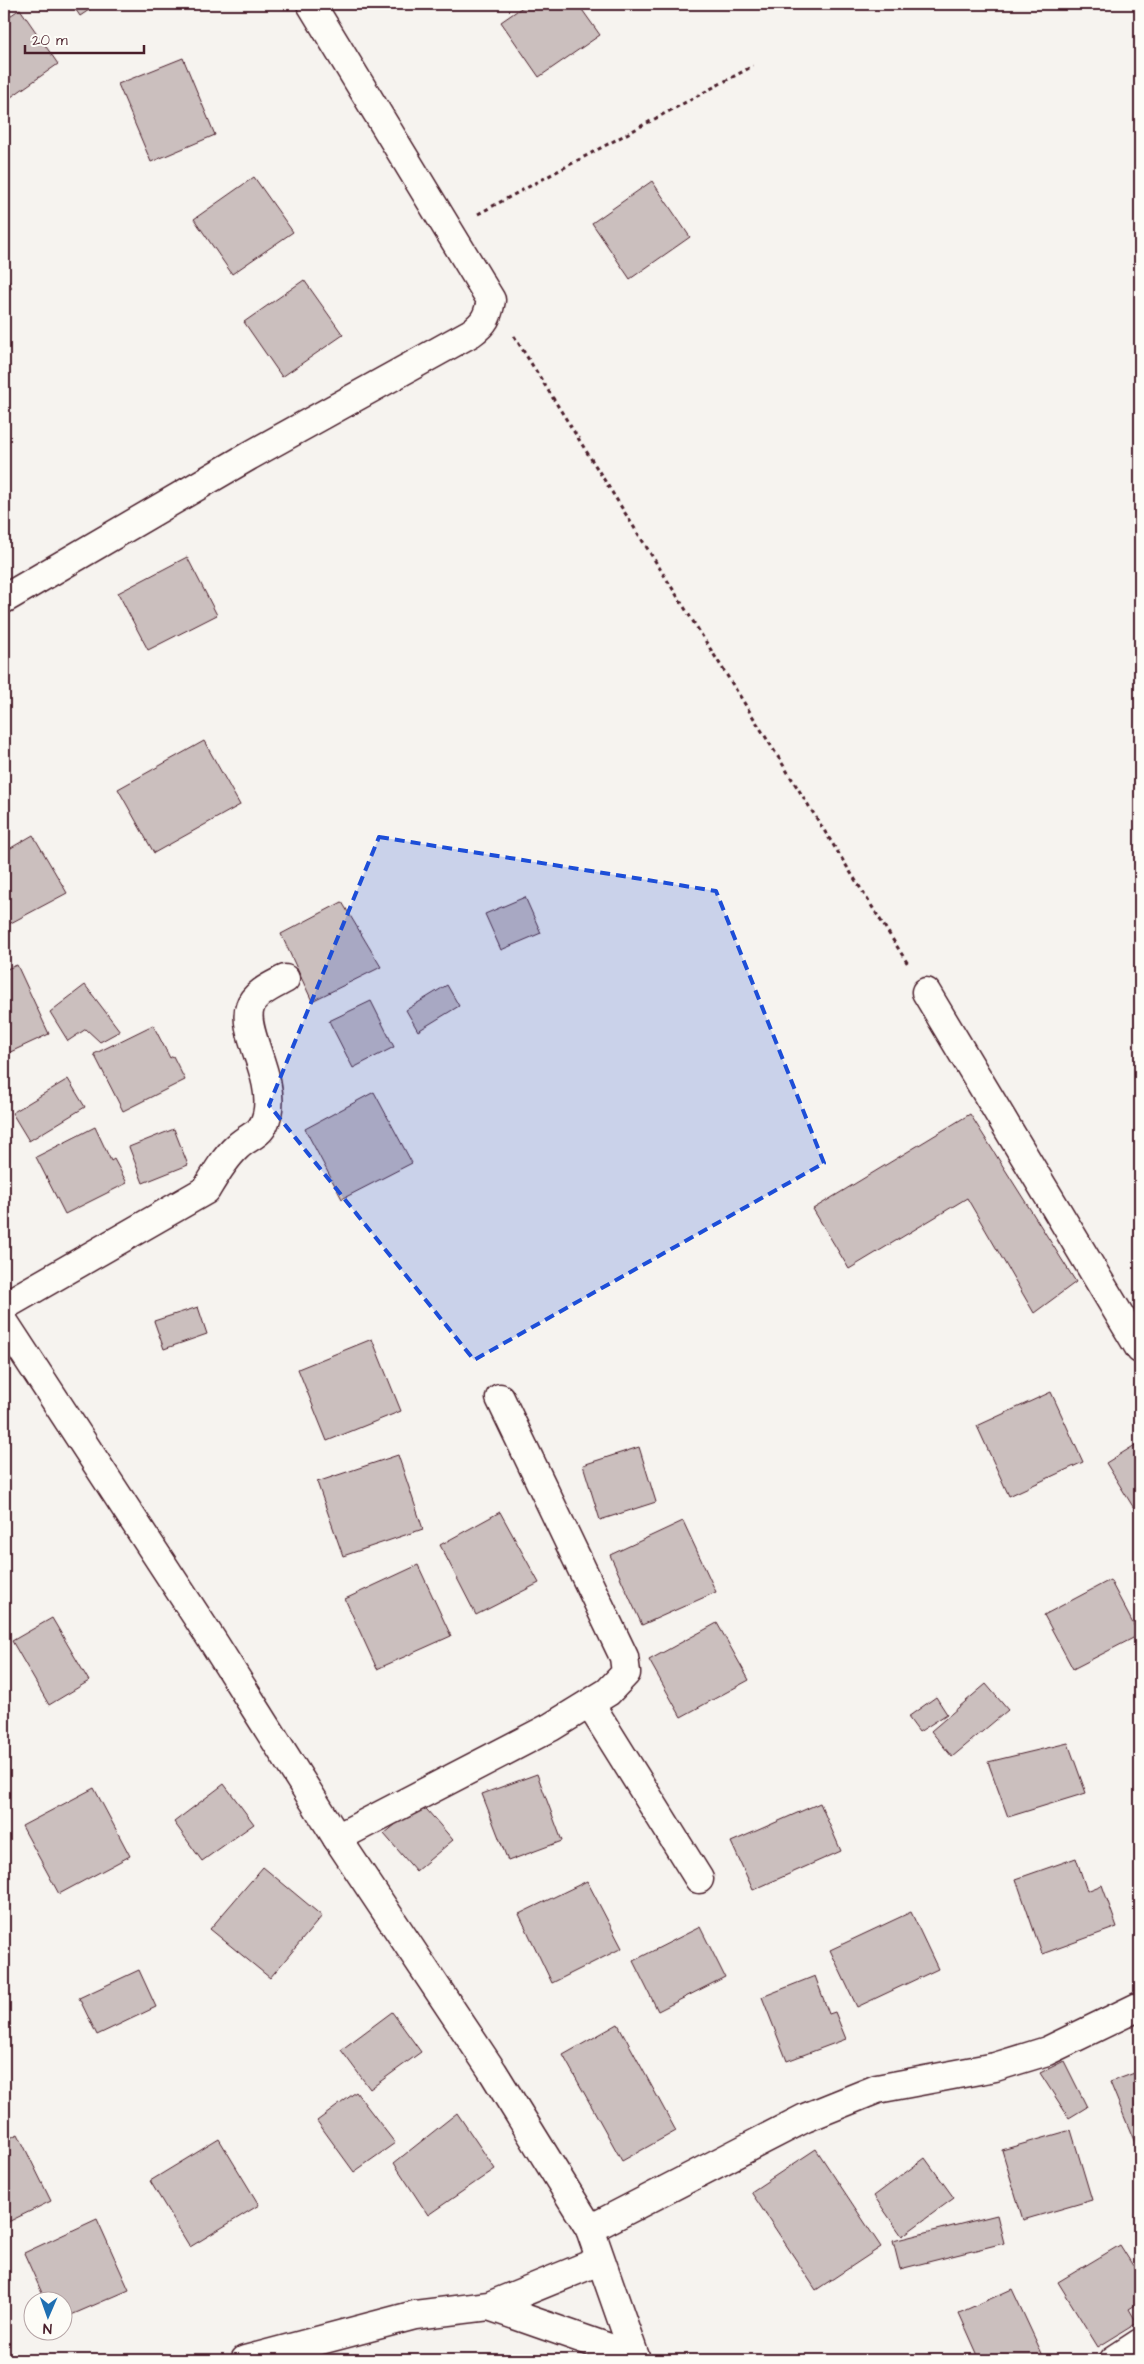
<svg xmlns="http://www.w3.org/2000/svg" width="1144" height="2364" font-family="'Architects Daughter',sans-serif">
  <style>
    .building { fill: #cbbfbe; stroke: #4a1f2b }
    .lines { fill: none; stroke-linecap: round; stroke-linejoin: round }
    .street-casing { stroke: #4a1f2b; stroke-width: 31 }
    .secondary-casing { stroke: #4a1f2b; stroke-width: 31 }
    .path { stroke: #4a1f2b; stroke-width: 3; stroke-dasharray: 4 4; stroke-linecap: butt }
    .street { stroke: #fdfcf7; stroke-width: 28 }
    .secondary { stroke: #fdfcf7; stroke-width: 28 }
    .marked { fill: #1d4ed8; fill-opacity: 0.2; stroke: #1d4ed8; stroke-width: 4; stroke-dasharray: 10 6; stroke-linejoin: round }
  </style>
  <rect width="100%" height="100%" fill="#f6f3ef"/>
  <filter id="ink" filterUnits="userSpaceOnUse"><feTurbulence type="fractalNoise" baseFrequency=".02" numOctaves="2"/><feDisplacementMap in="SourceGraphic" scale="10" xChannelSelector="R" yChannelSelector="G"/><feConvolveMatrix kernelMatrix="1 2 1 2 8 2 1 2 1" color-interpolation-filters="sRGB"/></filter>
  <g filter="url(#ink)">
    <path class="building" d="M 72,4 L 98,4 L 80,16 Z
      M 527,4 L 578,4 L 600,35 L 539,77 L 501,22 Z
      M 20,9 L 58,64 L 4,102 L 4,20 Z
      M 183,58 L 215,135 L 151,162 L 118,84 Z
      M 254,177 L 293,232 L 232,274 L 194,219 Z
      M 652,181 L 690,237 L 630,279 L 592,223 Z
      M 4,272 L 12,288 L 4,292 Z
      M 304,280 L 343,335 L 282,377 L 244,322 Z
      M 187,557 L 217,615 L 148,650 L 118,593 Z
      M 204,741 L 240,805 L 154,853 L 118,789 Z
      M 33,835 L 67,893 L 7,925 L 4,918 L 4,852 Z
      M 525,897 L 541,933 L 501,950 L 485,914 Z
      M 342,902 L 381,967 L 312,1001 L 281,934 Z
      M 17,965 L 49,1034 L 4,1055 L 4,970 Z
      M 85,985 L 120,1031 L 100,1042 L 86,1029 L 68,1041 L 50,1012 Z
      M 447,985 L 459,1006 L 418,1031 L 406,1010 Z
      M 371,1001 L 394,1047 L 353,1068 L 329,1021 Z
      M 153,1025 L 170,1058 L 173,1056 L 185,1080 L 123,1111 L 94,1054 Z
      M 68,1079 L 85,1107 L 29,1141 L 12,1113 Z
      M 374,1092 L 412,1163 L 342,1199 L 305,1129 Z
      M 970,1114 L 1076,1282 L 1034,1313 L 967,1198 L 849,1269 L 813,1209 Z
      M 95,1127 L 111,1161 L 114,1159 L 127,1183 L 65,1214 L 36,1157 Z
      M 174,1129 L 188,1165 L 143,1183 L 129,1147 Z
      M 198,1307 L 207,1334 L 164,1349 L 154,1321 Z
      M 372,1339 L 401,1411 L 327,1441 L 298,1369 Z
      M 1051,1392 L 1083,1462 L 1009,1496 L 977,1426 Z
      M 1140,1442 L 1140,1518 L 1106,1463 Z
      M 639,1447 L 656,1502 L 600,1520 L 583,1465 Z
      M 398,1455 L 423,1529 L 343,1556 L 317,1482 Z
      M 500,1512 L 539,1583 L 476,1615 L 440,1545 Z
      M 683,1521 L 716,1592 L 642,1625 L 610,1555 Z
      M 418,1565 L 451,1636 L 377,1669 L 345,1599 Z
      M 1110,1580 L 1139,1635 L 1073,1669 L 1044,1615 Z
      M 52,1618 L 89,1681 L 49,1705 L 12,1641 Z
      M 717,1623 L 749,1680 L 681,1717 L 649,1660 Z
      M 986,1684 L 1008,1710 L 952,1757 L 931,1731 Z
      M 936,1697 L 947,1714 L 919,1732 L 908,1717 Z
      M 1068,1743 L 1086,1793 L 1008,1817 L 988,1762 Z
      M 537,1774 L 562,1841 L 508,1861 L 482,1794 Z
      M 224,1784 L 254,1824 L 202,1861 L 174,1822 Z
      M 94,1788 L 130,1856 L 59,1894 L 22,1826 Z
      M 421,1803 L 453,1840 L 416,1871 L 384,1834 Z
      M 820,1803 L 841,1851 L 753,1890 L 731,1842 Z
      M 1076,1858 L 1087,1891 L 1102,1885 L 1117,1927 L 1042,1954 L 1016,1879 Z
      M 263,1867 L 322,1916 L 270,1978 L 210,1929 Z
      M 587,1881 L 622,1948 L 552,1983 L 519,1914 Z
      M 911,1912 L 938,1969 L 857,2007 L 830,1950 Z
      M 700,1927 L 725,1977 L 658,2011 L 633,1961 Z
      M 139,1970 L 156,2007 L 97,2035 L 79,1998 Z
      M 815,1976 L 829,2014 L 835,2012 L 846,2039 L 787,2061 L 762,1997 Z
      M 392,2012 L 421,2052 L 370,2089 L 341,2050 Z
      M 618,2024 L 676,2131 L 622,2161 L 563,2055 Z
      M 1064,2061 L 1087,2107 L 1069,2118 L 1040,2073 Z
      M 1140,2071 L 1140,2141 L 1135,2143 L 1110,2082 Z
      M 356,2092 L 395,2143 L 354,2172 L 317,2121 Z
      M 457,2113 L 495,2169 L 428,2215 L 394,2163 Z
      M 1071,2130 L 1092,2200 L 1023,2220 L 1002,2150 Z
      M 18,2134 L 51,2201 L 4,2224 L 4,2141 Z
      M 219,2139 L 259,2205 L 190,2247 L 150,2181 Z
      M 816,2149 L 881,2247 L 816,2290 L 751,2192 Z
      M 925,2158 L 954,2198 L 902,2236 L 874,2196 Z
      M 997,2215 L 1004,2243 L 900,2269 L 893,2241 Z
      M 97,2219 L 129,2290 L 62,2319 L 62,2302 L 46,2302 L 24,2253 Z
      M 1120,2245 L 1140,2277 L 1140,2302 L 1129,2309 L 1137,2323 L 1098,2347 L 1058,2282 Z
      M 1012,2289 L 1045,2360 L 980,2360 L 959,2313 Z"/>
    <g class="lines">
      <defs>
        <path id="street" d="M 4,599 L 249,456 L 471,333 C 485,323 488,316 491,300 L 311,4
          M 926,992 L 1140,1349
          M 4,1306 L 206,1190 C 215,1175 224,1159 237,1147 C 251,1134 262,1136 267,1115 C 276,1077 241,1031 250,1007 C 254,993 274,985 285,979
          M 590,1704 L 699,1879
          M 337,1838 L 551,1727 L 608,1692 L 626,1673 L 624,1657 L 500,1398
          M 590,2229 L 805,2118 L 877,2089 L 995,2067 L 1047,2051 L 1140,2006
          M 489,2306 L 635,2357
          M 245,2360 L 415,2315 L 489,2306 L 599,2261
          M 1114,2360 L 1140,2343"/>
        <path id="secondary" d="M 4,1322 L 214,1643 L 337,1838 L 493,2072 L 590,2229 L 636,2360"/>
      </defs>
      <use href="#street" class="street-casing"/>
      <use href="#secondary" class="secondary-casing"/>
      <path class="path" d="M 478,214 L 753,66
        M 514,336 L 908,964"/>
      <use href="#street" class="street"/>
      <use href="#secondary" class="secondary"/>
    </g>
  </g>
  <path class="marked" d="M 379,837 L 716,891 L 824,1163 L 474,1360 L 269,1105 Z"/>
  <rect width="1144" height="2364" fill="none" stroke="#fdfcf7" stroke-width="20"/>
  <rect x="10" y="10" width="1124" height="2344" fill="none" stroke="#4a1f2b" stroke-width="2" filter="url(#ink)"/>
  <g transform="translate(48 2316) rotate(182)"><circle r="24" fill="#fdfcf7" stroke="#b5a4a5"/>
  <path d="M0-4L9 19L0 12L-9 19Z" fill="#1f6fb2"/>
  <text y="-8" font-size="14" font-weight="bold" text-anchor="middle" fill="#4a1f2b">N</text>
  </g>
  <path d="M25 45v8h119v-8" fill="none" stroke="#4a1f2b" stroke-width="2.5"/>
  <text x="32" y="45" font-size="15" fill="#4a1f2b" stroke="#fdfcf7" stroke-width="4" paint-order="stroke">20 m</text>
</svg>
